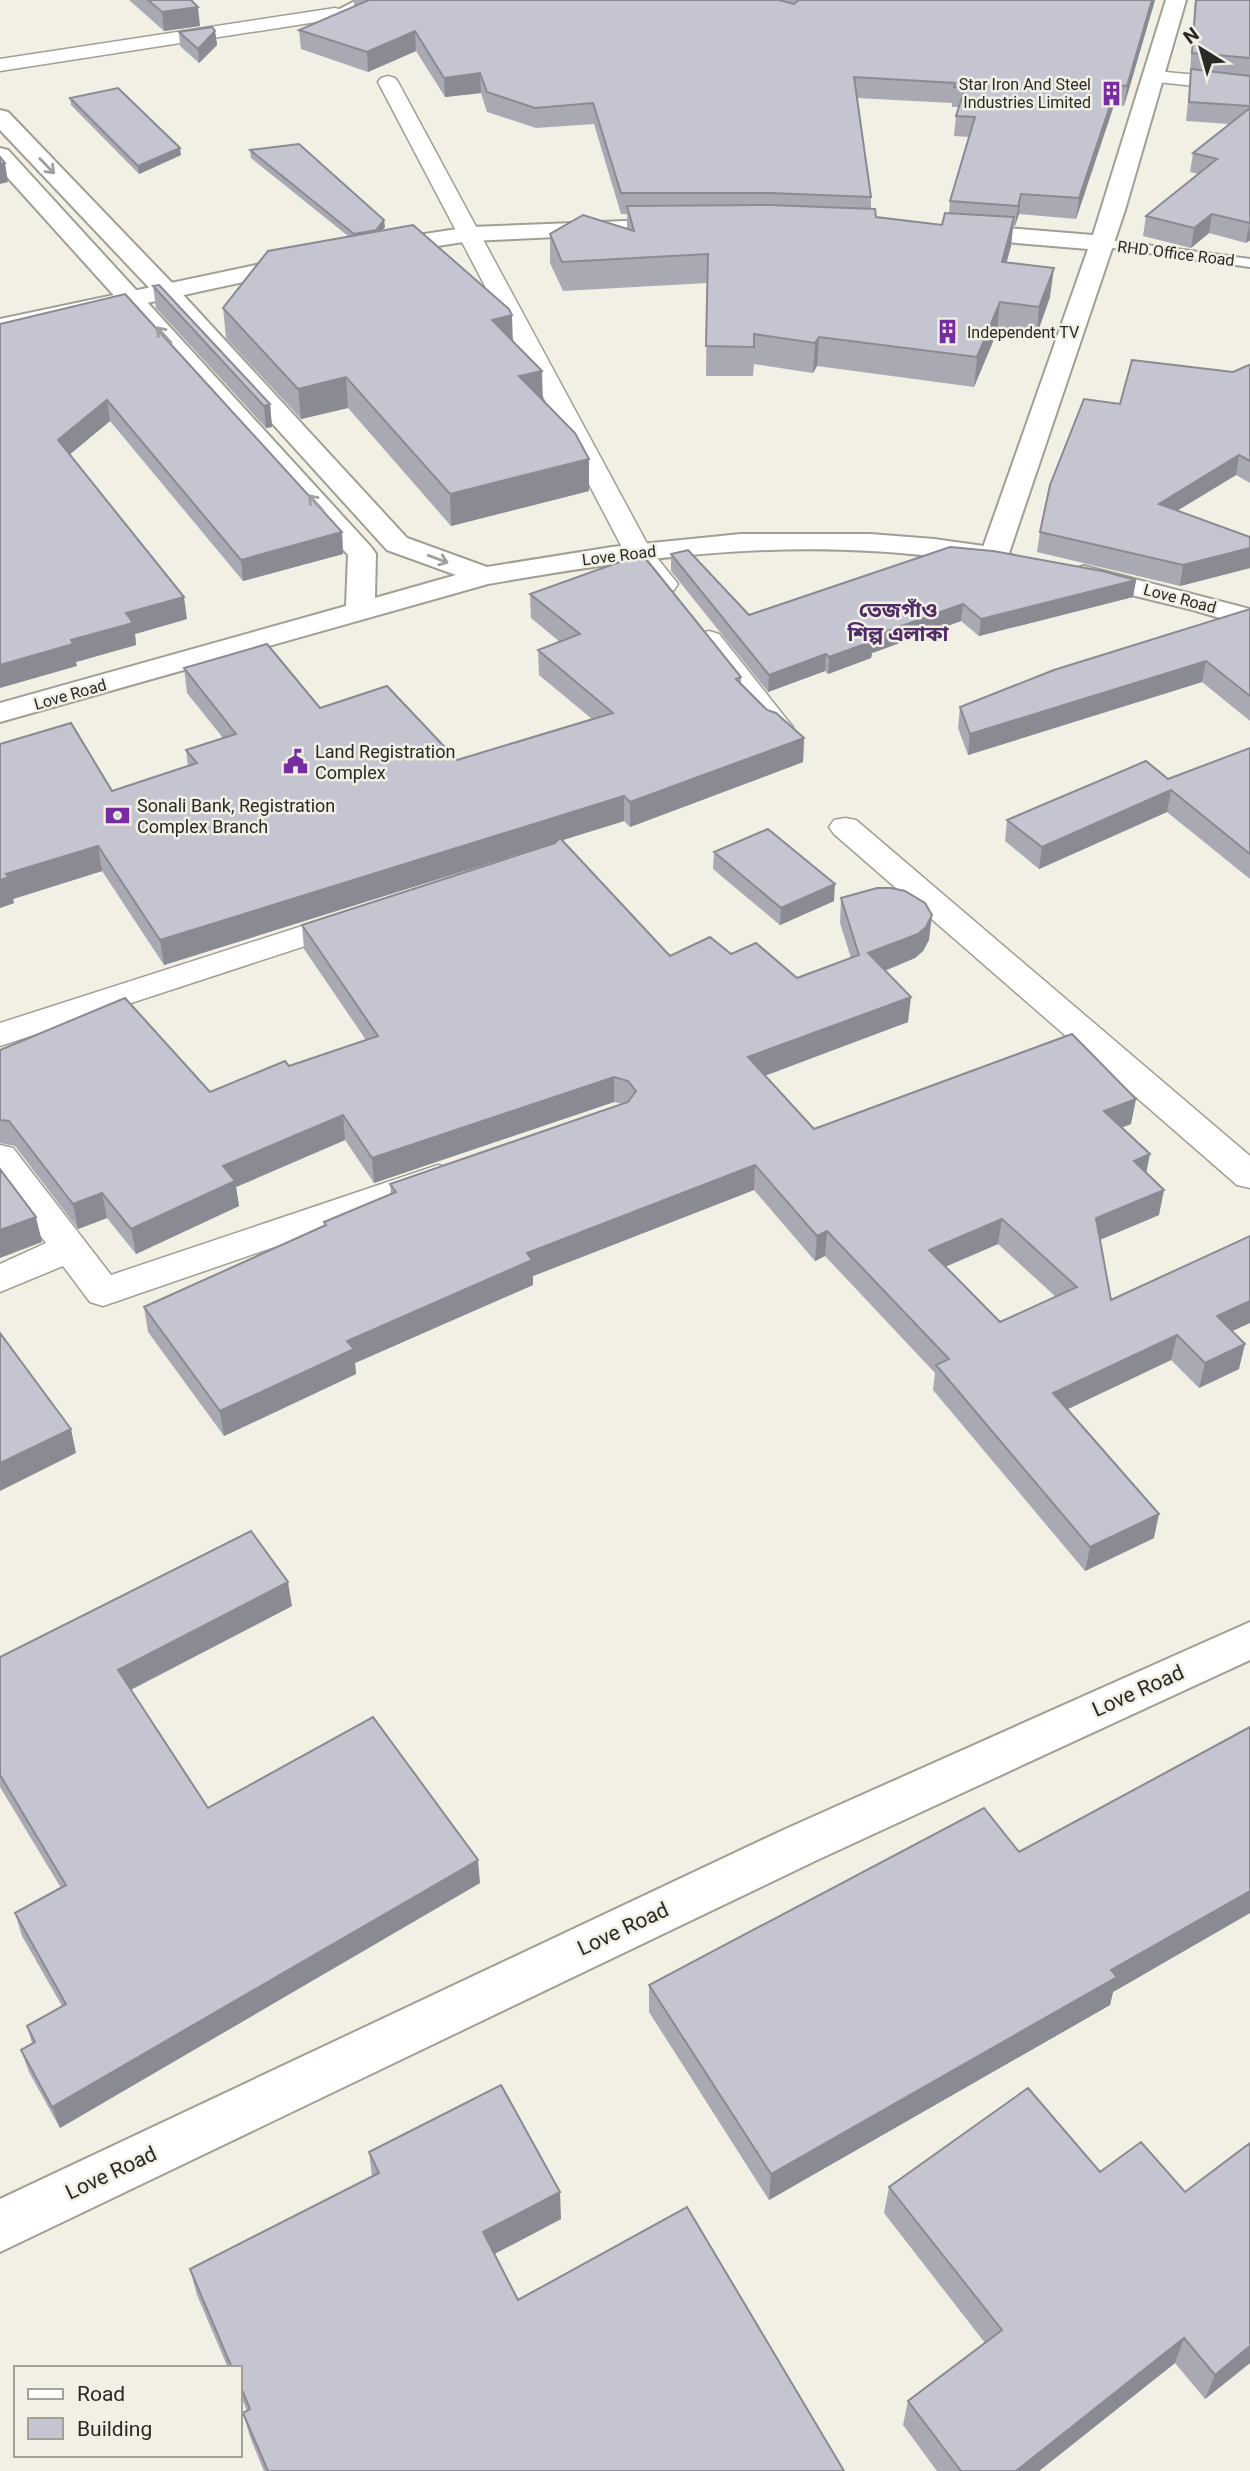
<svg xmlns="http://www.w3.org/2000/svg" width="1250" height="2471" font-family="Roboto,'Noto Sans Bengali',sans-serif">
  <style>
    .lines { fill: none; stroke-linecap: round; stroke-linejoin: round }
    .service-casing { stroke: #a19e94; stroke-width: 4 }
    .minor-casing { stroke: #a19e94; stroke-width: 3 }
    .tertiary-casing { stroke: #a19e94; stroke-width: 4 }
    .secondary-casing { stroke: #a19e94; stroke-width: 4 }
    .service { fill: #fff; fill-rule: evenodd }
    .minor { fill: #fff; fill-rule: evenodd }
    .tertiary { fill: #fff; fill-rule: evenodd }
    .secondary { fill: #fff; fill-rule: evenodd }
    .wall { fill: #a9a9b3; fill-rule: evenodd }
    .shaded-wall { fill: #898a92 }
    .building { fill: #c4c5d0; stroke: #898a92; stroke-width: 2; fill-rule: evenodd }
    .oneway { stroke: #9f9f9d }
    .labels { text-anchor: middle; stroke-width: 5; stroke-linejoin: round; paint-order: stroke }
    .far-poi-label { font-size: 16px; fill: #2a2925; stroke: #f2efe4; text-anchor: end }
    .far-street-label { font-size: 16px; fill: #2a2925; stroke: #f2efe4 }
    .poi-label { font-size: 18px; fill: #2a2925; stroke: #f2efe4; text-anchor: start }
    .far-district-label { font-size: 21px; font-weight: bold; fill: #4f2c65; stroke: #f2efe4 }
    .near-street-label { font-size: 21px; fill: #2a2925; stroke: #f2efe4 }
  </style>
  <rect width="100%" height="100%" fill="#f2efe4"/>
  <g class="lines">
    <defs>
      <path id="service" d="M 357,0 L 370,0 L 339,16 L 330,14 Z
        M 1102,239 L 1250,259 L 1250,267 L 1098,246 L 1096,243 Z"/>
      <path id="minor" d="M 335,8 L 342,10 L 345,14 L 342,18 L 0,71 L 0,59 Z
        M 1155,71 L 1250,80 L 1250,92 L 1148,81 L 1145,77 L 1148,73 Z
        M 388,76 L 395,78 L 398,82 L 650,549 L 678,584 L 674,590 C 650,596 637,569 624,551 L 378,82 L 381,78 Z
        M 709,631 L 719,634 L 788,721 L 793,727 L 788,733 L 778,736 L 768,733 L 699,646 L 695,640 L 699,634 Z
        M 845,818 L 856,820 L 1250,1156 L 1250,1188 L 1237,1185 L 834,834 L 829,827 L 834,820 Z
        M 352,910 L 363,913 L 368,920 L 363,927 L 0,1046 L 0,1023 Z
        M 0,1145 L 13,1148 L 111,1275 L 438,1165 L 451,1168 L 456,1177 L 451,1186 L 103,1306 L 90,1302 L 63,1266 L 0,1292 L 0,1264 L 46,1243 L 0,1182 Z"/>
      <path id="tertiary" d="M 1166,0 L 1186,0 L 1125,210 L 1008,556 L 1004,562 L 994,565 L 984,562 L 980,556 L 1088,249 L 958,238 L 950,236 L 946,231 L 950,226 L 958,224 L 1093,235 Z
        M 678,219 L 686,221 L 690,226 L 686,231 L 470,241 L 379,255 L 371,253 L 367,248 L 371,243 L 379,241 L 470,227 Z
        M 303,255 L 312,257 L 315,262 L 312,267 L 0,335 L 0,319 Z"/>
      <path id="secondary" d="M 0,110 L 8,112 L 174,285 L 407,538 L 487,567 L 612,547 L 741,534 L 870,534 L 934,539 L 998,548 L 1008,551 L 1012,557 L 1008,563 L 998,566 C 956,559 914,553 871,551 C 742,543 614,562 488,584 L 0,722 L 0,703 L 346,606 L 348,555 L 0,169 L 0,148 L 8,150 L 372,548 L 376,554 L 375,598 L 456,575 L 387,550 L 156,295 L 0,130 Z
        M 1084,566 L 1250,609 L 1250,627 L 1193,610 L 1074,581 L 1070,575 L 1074,569 Z
        M 1250,1622 L 1250,1660 L 815,1861 L 0,2252 L 0,2199 L 781,1831 Z"/>
    </defs>
    <use href="#service" class="service-casing"/>
    <use href="#minor" class="minor-casing"/>
    <use href="#tertiary" class="tertiary-casing"/>
    <use href="#secondary" class="secondary-casing"/>
    <use href="#service" class="service"/>
    <use href="#minor" class="minor"/>
    <use href="#tertiary" class="tertiary"/>
    <use href="#secondary" class="secondary"/>
  </g>
  <path class="wall" d="M 129,0 L 191,0 L 200,26 L 164,31 Z
    M 354,0 L 1155,0 L 1124,106 L 1114,105 L 1076,219 L 1019,214 L 1015,226 L 1013,226 L 1011,246 L 1006,263 L 1050,297 L 1036,337 L 997,332 L 974,387 L 817,366 L 813,373 L 754,364 L 753,376 L 706,376 L 707,283 L 563,291 L 550,263 L 550,234 L 627,228 L 627,214 L 621,214 L 594,124 L 536,128 L 487,112 L 481,93 L 445,97 L 416,51 L 368,72 L 301,49 L 299,30 L 354,6 ZM 857,98 L 952,103 L 952,107 L 959,107 L 956,116 L 954,136 L 969,137 L 950,201 L 949,213 L 942,225 L 876,217 L 871,209 L 871,197 Z
    M 1195,0 L 1250,0 L 1250,240 L 1246,243 L 1209,233 L 1191,248 L 1143,236 L 1146,216 L 1198,174 L 1190,172 L 1193,153 L 1229,124 L 1186,121 L 1191,72 L 1190,72 Z
    M 215,31 L 217,45 L 199,63 L 180,46 L 179,32 Z
    M 70,98 L 181,155 L 139,174 L 71,105 Z
    M 250,150 L 385,227 L 382,230 L 513,341 L 589,491 L 451,526 L 348,408 L 301,419 L 226,338 L 223,308 L 348,236 L 251,158 Z
    M 153,286 L 270,404 L 272,427 L 266,428 L 156,308 Z
    M 0,324 L 342,532 L 343,554 L 243,581 L 110,421 L 70,454 L 187,619 L 135,634 L 136,645 L 76,662 L 77,666 Z
    M 1250,366 L 1250,483 L 1236,475 L 1177,511 L 1250,537 L 1250,568 L 1180,586 L 1037,552 L 1040,532 L 1120,404 Z
    M 671,554 L 749,615 L 1136,580 L 1133,597 L 979,636 L 961,621 L 872,653 L 871,658 L 828,674 L 825,671 L 768,692 L 671,571 Z
    M 530,594 L 741,677 L 741,683 L 767,710 L 804,738 L 803,762 L 630,827 L 624,821 L 562,840 L 670,956 L 731,954 L 797,978 L 851,958 L 840,923 L 841,898 L 929,940 L 923,951 L 915,958 L 885,971 L 908,1022 L 765,1076 L 814,1129 L 1131,1124 L 1121,1128 L 1146,1172 L 1159,1215 L 1100,1240 L 1111,1300 L 1232,1331 L 1239,1369 L 1199,1388 L 1171,1360 L 1068,1409 L 1154,1538 L 1085,1571 L 933,1390 L 935,1373 L 825,1256 L 815,1261 L 754,1190 L 533,1276 L 533,1285 L 355,1363 L 356,1374 L 224,1436 L 148,1332 L 144,1307 L 324,1226 L 324,1222 L 391,1194 L 390,1184 L 622,1104 L 614,1102 L 374,1183 L 345,1140 L 236,1187 L 239,1206 L 136,1254 L 107,1218 L 78,1229 L 15,1146 L 0,1143 L 0,1050 L 210,1092 L 366,1040 L 304,949 L 302,925 L 556,842 L 164,965 L 102,871 L 13,899 L 14,903 L 0,908 L 0,744 L 112,791 L 188,766 L 186,750 L 223,738 L 187,693 L 184,668 L 320,708 L 457,760 L 592,719 L 539,675 L 538,650 L 560,642 L 531,618 ZM 998,1244 L 1056,1297 L 1000,1322 L 945,1267 Z
    M 1250,609 L 1250,721 L 1202,682 L 968,755 L 958,728 L 960,707 Z
    M 1250,748 L 1250,879 L 1167,812 L 1039,869 L 1005,841 L 1007,820 L 1168,779 Z
    M 714,852 L 834,901 L 780,925 L 713,869 Z
    M 292,1606 L 131,1690 L 208,1808 L 480,1883 L 60,2128 L 29,2072 L 21,2050 L 32,2043 L 27,2026 L 62,2006 L 22,1936 L 15,1913 L 61,1888 L 0,1787 L 0,1657 Z
    M 1250,1727 L 1250,1913 L 1113,1992 L 1110,2005 L 769,2200 L 649,2012 L 649,1985 L 1019,1852 Z
    M 1250,2143 L 1250,2363 L 1205,2399 L 1175,2363 L 1039,2471 L 937,2471 L 903,2425 L 908,2401 L 985,2343 L 884,2213 L 889,2187 L 1100,2172 L 1185,2192 Z
    M 369,2152 L 561,2219 L 494,2254 L 518,2300 L 844,2471 L 264,2471 L 250,2437 L 243,2413 L 247,2411 L 240,2394 L 240,2368 L 228,2368 L 197,2295 L 190,2269 L 372,2176 Z"/>
  <path class="shaded-wall" d="M 1152,0 L 1155,0 L 1124,106 L 1127,86 Z
    M 198,7 L 200,26 L 164,31 L 162,12 Z
    M 215,31 L 217,45 L 199,63 L 198,49 Z
    M 415,31 L 416,51 L 368,72 L 367,52 Z
    M 480,73 L 481,93 L 445,97 L 444,78 Z
    M 1117,85 L 1114,105 L 1076,219 L 1079,198 Z
    M 180,148 L 181,155 L 139,174 L 138,166 Z
    M 5,163 L 8,182 L 0,184 L 0,164 Z
    M 1021,194 L 1019,214 L 1015,226 L 1018,206 Z
    M 1212,214 L 1209,233 L 1191,248 L 1194,228 Z
    M 1014,217 L 1011,246 L 999,291 L 1002,262 Z
    M 384,220 L 385,227 L 376,237 L 354,242 L 354,234 Z
    M 1249,223 L 1250,240 L 1246,243 Z
    M 1054,268 L 1050,297 L 1036,337 L 1039,307 Z
    M 1000,302 L 997,332 L 974,387 L 977,357 Z
    M 512,315 L 513,345 L 492,320 Z
    M 819,337 L 817,366 L 813,373 L 815,343 Z
    M 542,371 L 543,402 L 519,376 Z
    M 346,377 L 348,408 L 301,419 L 298,389 Z
    M 107,400 L 110,421 L 62,461 L 58,440 Z
    M 270,404 L 272,427 L 266,428 L 264,406 Z
    M 1239,455 L 1236,475 L 1155,524 L 1159,504 Z
    M 589,459 L 589,491 L 451,526 L 450,494 Z
    M 342,532 L 343,554 L 243,581 L 241,560 Z
    M 1250,548 L 1250,568 L 1180,586 L 1183,565 Z
    M 1136,580 L 1133,597 L 979,636 L 981,619 Z
    M 184,597 L 187,619 L 135,634 L 136,645 L 76,662 L 77,666 L 0,688 L 0,665 L 126,613 Z
    M 963,604 L 961,621 L 872,653 L 871,658 L 828,674 L 829,657 L 868,638 Z
    M 826,654 L 825,671 L 768,692 L 769,675 Z
    M 1206,661 L 1202,682 L 968,755 L 970,734 Z
    M 804,738 L 803,762 L 630,827 L 630,802 Z
    M 1171,790 L 1167,812 L 1039,869 L 1042,847 Z
    M 624,796 L 624,821 L 164,965 L 160,940 Z
    M 98,846 L 102,871 L 13,899 L 14,903 L 0,908 L 0,880 L 6,874 Z
    M 835,884 L 834,901 L 780,925 L 781,908 Z
    M 932,915 L 929,940 L 923,951 L 915,958 L 866,978 L 868,953 Z
    M 911,997 L 908,1022 L 747,1082 L 748,1057 Z
    M 614,1077 L 614,1102 L 374,1183 L 372,1158 Z
    M 1136,1099 L 1131,1124 L 1099,1136 L 1104,1111 Z
    M 343,1115 L 345,1140 L 236,1187 L 239,1206 L 136,1254 L 131,1229 L 223,1166 Z
    M 1150,1154 L 1145,1179 L 1134,1161 Z
    M 755,1165 L 754,1190 L 533,1276 L 533,1285 L 355,1363 L 356,1374 L 224,1436 L 220,1411 L 347,1341 L 527,1253 Z
    M 1164,1190 L 1159,1215 L 1092,1243 L 1096,1218 Z
    M 102,1193 L 107,1218 L 78,1229 L 73,1204 Z
    M 36,1217 L 42,1242 L 0,1258 L 0,1230 Z
    M 1002,1219 L 998,1244 L 926,1275 L 929,1250 Z
    M 827,1231 L 825,1256 L 815,1261 L 817,1236 Z
    M 1250,1301 L 1250,1323 L 1211,1341 L 1217,1316 Z
    M 1177,1335 L 1171,1360 L 1049,1418 L 1053,1393 Z
    M 1245,1344 L 1239,1369 L 1199,1388 L 1205,1363 Z
    M 71,1429 L 76,1453 L 0,1491 L 0,1463 Z
    M 1159,1514 L 1154,1538 L 1085,1571 L 1090,1547 Z
    M 288,1582 L 292,1606 L 124,1693 L 118,1670 Z
    M 478,1860 L 480,1883 L 60,2128 L 52,2107 Z
    M 1250,1891 L 1250,1913 L 1113,1992 L 1110,2005 L 769,2200 L 771,2174 L 1111,1970 Z
    M 560,2192 L 561,2219 L 485,2259 L 483,2232 Z
    M 1184,2338 L 1175,2363 L 1039,2471 L 1016,2471 Z
    M 1250,2346 L 1250,2363 L 1205,2399 L 1215,2375 Z"/>
  <path class="building" d="M 148,0 L 191,0 L 198,7 L 162,12 Z
    M 365,0 L 779,0 L 794,4 L 799,0 L 1152,0 L 1127,86 L 1117,85 L 1079,198 L 1021,194 L 1018,206 L 950,201 L 975,117 L 956,116 L 965,88 L 954,87 L 955,83 L 854,77 L 871,197 L 770,193 L 621,193 L 593,103 L 535,108 L 487,92 L 480,73 L 444,78 L 415,31 L 367,52 L 299,30 L 367,1 Z
    M 1196,0 L 1250,0 L 1250,58 L 1192,53 Z
    M 212,27 L 215,31 L 198,49 L 179,32 Z
    M 1191,69 L 1250,76 L 1250,106 L 1189,102 Z
    M 118,88 L 180,148 L 138,166 L 70,98 Z
    M 1250,108 L 1250,223 L 1212,214 L 1194,228 L 1146,216 L 1217,159 L 1193,153 Z
    M 299,144 L 384,220 L 376,230 L 354,234 L 250,150 Z
    M 0,157 L 5,163 L 0,164 Z
    M 770,205 L 875,209 L 876,217 L 942,225 L 945,213 L 1014,217 L 1002,262 L 1054,268 L 1039,307 L 1000,302 L 977,357 L 819,337 L 815,343 L 754,334 L 754,347 L 706,346 L 708,254 L 562,262 L 550,234 L 583,215 L 634,231 L 627,206 Z
    M 413,225 L 509,309 L 512,315 L 492,320 L 542,371 L 519,376 L 575,433 L 589,459 L 450,494 L 346,377 L 298,389 L 223,308 L 268,251 Z
    M 159,285 L 270,404 L 264,406 L 153,286 Z
    M 125,294 L 342,532 L 241,560 L 107,400 L 58,440 L 184,597 L 126,613 L 133,623 L 71,640 L 73,644 L 0,665 L 0,324 Z
    M 1132,360 L 1233,372 L 1249,365 L 1250,366 L 1250,461 L 1239,455 L 1159,504 L 1250,537 L 1250,548 L 1183,565 L 1040,532 L 1050,485 L 1084,399 L 1120,404 Z
    M 950,547 L 993,551 L 1102,571 L 1136,580 L 981,619 L 963,604 L 868,638 L 873,641 L 829,657 L 826,654 L 769,675 L 671,554 L 688,550 L 749,615 Z
    M 642,554 L 741,677 L 736,679 L 767,710 L 776,713 L 804,738 L 630,802 L 624,796 L 160,940 L 98,846 L 6,874 L 9,877 L 0,880 L 0,744 L 71,723 L 112,791 L 197,763 L 186,750 L 236,734 L 184,668 L 267,644 L 320,708 L 387,686 L 457,760 L 613,713 L 538,650 L 580,634 L 530,594 Z
    M 1250,609 L 1250,696 L 1206,661 L 970,734 L 960,707 L 1054,670 Z
    M 1250,748 L 1250,854 L 1171,790 L 1042,847 L 1007,820 L 1146,761 L 1168,779 Z
    M 768,829 L 835,884 L 781,908 L 714,852 Z
    M 560,838 L 670,956 L 710,937 L 731,954 L 756,943 L 797,978 L 859,955 L 841,898 L 877,888 L 891,888 L 905,891 L 925,903 L 932,915 L 926,927 L 918,934 L 868,953 L 911,997 L 748,1057 L 814,1129 L 1072,1034 L 1136,1099 L 1104,1111 L 1150,1154 L 1134,1161 L 1164,1190 L 1096,1218 L 1111,1300 L 1250,1236 L 1250,1301 L 1217,1316 L 1245,1344 L 1205,1363 L 1177,1335 L 1053,1393 L 1159,1514 L 1090,1547 L 936,1365 L 949,1359 L 827,1231 L 817,1236 L 755,1165 L 527,1253 L 532,1260 L 347,1341 L 354,1349 L 220,1411 L 144,1307 L 326,1225 L 324,1222 L 396,1192 L 390,1184 L 628,1102 L 636,1091 L 628,1081 L 614,1077 L 372,1158 L 343,1115 L 223,1166 L 235,1181 L 131,1229 L 102,1193 L 73,1204 L 9,1121 L 0,1120 L 0,1050 L 125,998 L 210,1092 L 285,1061 L 289,1066 L 378,1036 L 302,925 L 555,843 ZM 1002,1219 L 1077,1287 L 1000,1322 L 929,1250 Z
    M 0,1169 L 36,1217 L 0,1230 Z
    M 0,1333 L 71,1429 L 0,1463 Z
    M 251,1531 L 288,1582 L 118,1670 L 208,1808 L 373,1717 L 478,1860 L 52,2107 L 21,2050 L 35,2042 L 27,2026 L 66,2004 L 15,1913 L 66,1885 L 0,1775 L 0,1657 Z
    M 1250,1727 L 1250,1891 L 1111,1970 L 1117,1977 L 771,2174 L 649,1985 L 984,1808 L 1019,1852 Z
    M 501,2085 L 560,2192 L 483,2232 L 518,2300 L 687,2207 L 844,2471 L 268,2471 L 243,2413 L 250,2409 L 240,2385 L 240,2368 L 232,2368 L 190,2269 L 379,2173 L 369,2152 Z
    M 1028,2088 L 1100,2172 L 1141,2142 L 1185,2192 L 1250,2143 L 1250,2346 L 1215,2375 L 1184,2338 L 1016,2471 L 961,2471 L 908,2401 L 1002,2330 L 889,2187 Z"/>
  <defs><path id="oneway-shaft" d="M-6 0H5M1.5-3L5.5 0L1.5 3" fill="none" stroke-width="1.6" stroke-linecap="round" stroke-linejoin="round" transform="scale(1.75)"/></defs>
  <g class="oneway">
    <use href="#oneway-shaft" transform="translate(47 166) rotate(46)"/>
    <use href="#oneway-shaft" transform="translate(164 335) rotate(-132)"/>
    <use href="#oneway-shaft" transform="translate(316 503) rotate(-132)"/>
    <use href="#oneway-shaft" transform="translate(438 559) rotate(20)"/>
  </g>
  <defs>
    <symbol id="building-bare" viewBox="-9 -9 18 18"><path d="M-4-6H4V6H1V3H-1V6H-4ZM-2.5-4.3h1.7v1.8h-1.7ZM.8-4.3h1.7v1.8H.8ZM-2.5-1h1.7V.8h-1.7ZM.8-1h1.7V.8H.8Z" fill="#772da0" stroke="#f2efe4" stroke-width="2.5" paint-order="stroke"/></symbol>
    <symbol id="civic-bare" viewBox="-9 -9 18 18"><path d="M-.6-6.5H3V-4.5H.6V-3L4-1V1h2V6H-6V1h2V-1L-.6-3ZM-1.2 2.5V6h2.4V2.5Z" fill="#772da0" stroke="#f2efe4" stroke-width="2.5" paint-order="stroke"/></symbol>
    <symbol id="bank-bare" viewBox="-9 -9 18 18"><path d="M-6-4H6V4H-6ZM0-2.3a2.3 2.3 0 1 0 0 4.6a2.3 2.3 0 1 0 0-4.6Z" fill="#772da0" stroke="#f2efe4" stroke-width="2.5" paint-order="stroke"/></symbol>
  </defs>
  <g fill-rule="evenodd">
    <use href="#building-bare" x="1094" y="76" width="35" height="35"/>
    <use href="#building-bare" x="930" y="314" width="35" height="35"/>
    <use href="#civic-bare" x="278" y="744" width="35" height="35"/>
    <use href="#bank-bare" x="100" y="798" width="35" height="35"/>
  </g>
  <g class="labels">
    <g class="far-poi-label">
      <text x="1091" y="90">Star Iron And Steel<tspan x="1091" dy="18">Industries Limited</tspan></text>
      <text x="967" y="338" text-anchor="start">Independent TV</text>
    </g>
    <g class="far-street-label">
      <text transform="translate(1176 253) rotate(7)" y="6">RHD Office Road</text>
      <text transform="translate(619 555) rotate(-7)" y="6">Love Road</text>
      <text transform="translate(1180 598) rotate(15)" y="6">Love Road</text>
      <text transform="translate(70 694) rotate(-16)" y="6">Love Road</text>
    </g>
    <g class="poi-label">
      <text x="315" y="758">Land Registration<tspan x="315" dy="21">Complex</tspan></text>
      <text x="137" y="812">Sonali Bank, Registration<tspan x="137" dy="21">Complex Branch</tspan></text>
    </g>
    <g class="far-district-label">
      <text x="898" y="617">তেজগাঁও<tspan x="898" dy="24">শিল্প এলাকা</tspan></text>
    </g>
    <g class="near-street-label">
      <text transform="translate(1138 1691) rotate(-24)" y="7">Love Road</text>
      <text transform="translate(623 1929) rotate(-25)" y="7">Love Road</text>
      <text transform="translate(111 2173) rotate(-25)" y="7">Love Road</text>
    </g>
  </g>
  <rect x="14" y="2366" width="228" height="91" fill="#f2efe4" stroke="#a2a098" stroke-width="2"/>
  <rect x="28" y="2389" width="35" height="10" fill="#ffffff" stroke="#a2a098" stroke-width="2"/>
  <text x="77" y="2401" font-size="21" fill="#2a2925">Road</text>
  <rect x="28" y="2418" width="35" height="21" fill="#c4c5d0" stroke="#a2a098" stroke-width="2"/>
  <text x="77" y="2436" font-size="21" fill="#2a2925">Building</text>
  <g transform="translate(1201 49) rotate(323)" stroke="#f2efe4" stroke-width="5" paint-order="stroke">
  <path d="M0-5L12 26L0 18L-12 26Z" fill="#2a2925"/>
  <text y="-10" font-size="19" font-weight="bold" text-anchor="middle" fill="#2a2925">N</text>
  </g>
</svg>
